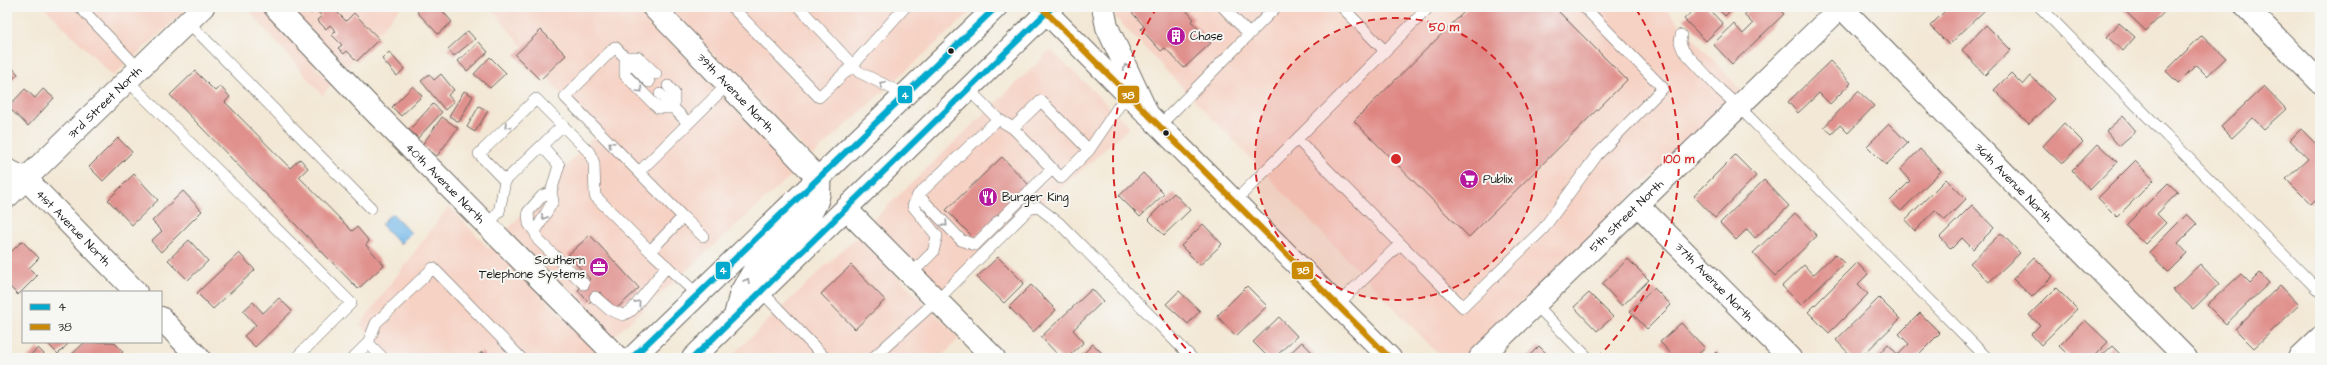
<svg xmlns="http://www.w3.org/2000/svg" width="2327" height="365" font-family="'Architects Daughter',sans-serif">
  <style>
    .built { fill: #f6d2c4 }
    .water { fill: #74b9ea; stroke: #486a83 }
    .building { fill: #e0918d }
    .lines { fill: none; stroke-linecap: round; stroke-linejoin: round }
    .service-casing { stroke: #67635d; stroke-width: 12 }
    .minor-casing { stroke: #67635d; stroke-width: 24 }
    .secondary-casing { stroke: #67635d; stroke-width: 24 }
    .primary-casing { stroke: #67635d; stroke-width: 24 }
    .service { stroke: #fff; stroke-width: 11 }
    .minor { stroke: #fff; stroke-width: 22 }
    .secondary { stroke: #fff; stroke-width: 22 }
    .primary { stroke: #fff; stroke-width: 22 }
    .bus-1-casing { stroke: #f6f6f2; stroke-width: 9 }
    .bus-2-casing { stroke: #f6f6f2; stroke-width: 9 }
    .bus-1 { stroke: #00a9ce; stroke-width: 6 }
    .bus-2 { stroke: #cb8a06; stroke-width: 6 }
    .oneway { stroke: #999 }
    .ring { fill: none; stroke: #d62828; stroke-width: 2; stroke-dasharray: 7 5 }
    .bus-dot { fill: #1c1c1c; stroke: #f6f6f2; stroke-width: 1.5 }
    .labels { text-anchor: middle; stroke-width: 4; stroke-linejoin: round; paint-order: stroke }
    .poi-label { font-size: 12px; fill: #1c1c1c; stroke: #f6f6f2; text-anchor: start }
    .street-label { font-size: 12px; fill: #1c1c1c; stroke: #f6f6f2 }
    .centre { fill: #d62828; stroke: #f6f6f2; stroke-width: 2 }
    .ring-label { font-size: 12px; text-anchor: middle; font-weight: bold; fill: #d62828; stroke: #f6f6f2; stroke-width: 4; stroke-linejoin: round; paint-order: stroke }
    .line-badge { stroke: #f6f6f2; stroke-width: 1.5 }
    .badge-label { font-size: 11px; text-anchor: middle; font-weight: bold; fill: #fff }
  </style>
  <rect width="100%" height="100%" fill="#f6f6f2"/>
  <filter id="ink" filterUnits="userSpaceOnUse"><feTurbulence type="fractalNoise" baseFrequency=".025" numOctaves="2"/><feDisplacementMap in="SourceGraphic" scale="8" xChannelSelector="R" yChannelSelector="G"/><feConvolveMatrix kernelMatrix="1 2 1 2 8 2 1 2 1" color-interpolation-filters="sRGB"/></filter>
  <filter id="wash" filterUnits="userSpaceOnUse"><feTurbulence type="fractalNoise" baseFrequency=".012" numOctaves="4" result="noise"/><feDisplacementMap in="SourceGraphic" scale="16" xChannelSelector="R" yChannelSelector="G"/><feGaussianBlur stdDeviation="0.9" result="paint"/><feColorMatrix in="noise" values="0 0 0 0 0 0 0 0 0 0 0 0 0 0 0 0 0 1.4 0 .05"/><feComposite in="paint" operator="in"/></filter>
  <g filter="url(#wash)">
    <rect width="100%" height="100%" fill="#f3e8d5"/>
    <path class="built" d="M 44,7 L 189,7 L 113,76 Z
      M 246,7 L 401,7 L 347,67 L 305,26 L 290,40 L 332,84 L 322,95 Z
      M 490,7 L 637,7 L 796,171 L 613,337 L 507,230 L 595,135 Z
      M 668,7 L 976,7 L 812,156 Z
      M 1114,7 L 1664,7 L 1741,90 L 1464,358 L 1442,358 L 1116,18 Z
      M 1051,50 L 1130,127 L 944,292 L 873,220 Z
      M 449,206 L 489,249 L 492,246 L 597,352 L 590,358 L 395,358 L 360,325 Z
      M 857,236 L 959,338 L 941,358 L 729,358 Z"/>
    <path class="water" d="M 392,213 L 411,233 L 400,244 L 381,224 Z"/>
    <g id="blocks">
      <path class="building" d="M 304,7 L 332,7 L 346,21 L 354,13 L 379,39 L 357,61 L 347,51 L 344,54 L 338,48 L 342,45 L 332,35 L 336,31 L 330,25 L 326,29 L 317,20 L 322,16 L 315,10 L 311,14 Z
        M 422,7 L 439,7 L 452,22 L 438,34 L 417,12 Z
        M 1127,7 L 1183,7 L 1194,19 L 1191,21 L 1211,43 L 1184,68 L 1165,48 L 1161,51 L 1141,29 L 1144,26 Z
        M 1469,7 L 1554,7 L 1627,80 L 1469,237 L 1354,121 Z
        M 1697,7 L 1707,7 L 1723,24 L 1706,41 L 1684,19 Z
        M 1716,7 L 1734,7 L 1725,16 Z
        M 1752,7 L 1777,7 L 1784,14 L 1732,64 L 1713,44 L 1734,24 L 1743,34 L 1753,24 L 1744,15 Z
        M 1949,7 L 1988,7 L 1949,45 L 1930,26 Z
        M 2121,7 L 2169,7 L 2146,31 Z
        M 2119,23 L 2135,37 L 2123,51 L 2107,37 Z
        M 1986,25 L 2011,50 L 1985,75 L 1962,50 Z
        M 541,30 L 566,55 L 540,80 L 515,55 Z
        M 468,31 L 475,39 L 454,56 L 448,49 Z
        M 2202,35 L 2226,58 L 2207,76 L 2196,65 L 2178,83 L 2166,71 Z
        M 479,42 L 488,52 L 467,71 L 458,61 Z
        M 389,52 L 404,69 L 397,76 L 382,59 Z
        M 490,57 L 506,73 L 490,88 L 474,74 Z
        M 1830,61 L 1851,83 L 1830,104 L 1819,93 L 1798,113 L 1788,102 Z
        M 7,62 L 18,74 L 7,85 Z
        M 195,71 L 215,91 L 220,86 L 230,97 L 225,102 L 290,168 L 300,159 L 308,168 L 299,177 L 352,231 L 357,227 L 369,241 L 366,245 L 384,265 L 358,289 L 170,95 Z
        M 2011,73 L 2023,85 L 2031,76 L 2054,99 L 2029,124 L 1994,90 Z
        M 429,74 L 434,80 L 441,74 L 454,90 L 448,95 L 454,102 L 445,110 L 421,81 Z
        M 413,86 L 422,96 L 401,116 L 392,107 Z
        M 2264,86 L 2286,109 L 2264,129 L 2253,118 L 2232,138 L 2221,127 Z
        M 25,89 L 35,98 L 43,89 L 54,98 L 28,126 L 8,107 Z
        M 464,91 L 473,96 L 459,122 L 449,116 Z
        M 1858,91 L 1874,106 L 1848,133 L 1840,125 L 1832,134 L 1824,127 Z
        M 433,104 L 442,112 L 418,138 L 409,130 Z
        M 479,106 L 488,111 L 475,132 L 467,127 Z
        M 2123,116 L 2136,131 L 2119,146 L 2106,131 Z
        M 442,117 L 458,128 L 437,156 L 422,145 Z
        M 2064,123 L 2083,142 L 2062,164 L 2043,146 Z
        M 1889,124 L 1908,143 L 1886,165 L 1867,146 Z
        M 2301,129 L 2320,148 L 2320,195 L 2311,204 L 2286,179 L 2308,159 L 2290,140 Z
        M 118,138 L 132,152 L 103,181 L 89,167 Z
        M 2098,144 L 2117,162 L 2090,190 L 2072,171 Z
        M 1920,149 L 1941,171 L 1901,211 L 1890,201 L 1910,181 L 1900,170 Z
        M 1735,155 L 1756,176 L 1715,218 L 1694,196 Z
        M 1002,157 L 1029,185 L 974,238 L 946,210 Z
        M 2135,161 L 2154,180 L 2117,217 L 2098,198 Z
        M 1143,173 L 1164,194 L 1140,217 L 1119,196 Z
        M 134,174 L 158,200 L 132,225 L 108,200 Z
        M 1946,179 L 1966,199 L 1945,220 L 1935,210 L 1915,231 L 1905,220 Z
        M 1764,180 L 1789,206 L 1755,238 L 1747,229 L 1736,240 L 1720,223 Z
        M 2168,183 L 2178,192 L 2157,214 L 2166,223 L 2145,244 L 2126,225 Z
        M 183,191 L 202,211 L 161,252 L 151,241 L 162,231 L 152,221 Z
        M 1174,193 L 1190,210 L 1164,235 L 1148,219 Z
        M 1972,205 L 1994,228 L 1973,249 L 1962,238 L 1951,249 L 1940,237 Z
        M 1795,213 L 1817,236 L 1775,276 L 1753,253 Z
        M 2187,214 L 2197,224 L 2178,243 L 2187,253 L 2168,272 L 2149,252 Z
        M 1203,224 L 1222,244 L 1200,265 L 1181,246 Z
        M 2001,233 L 2020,253 L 1989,282 L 1970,263 Z
        M 590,235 L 639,288 L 616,309 L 600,292 L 589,303 L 578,290 L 590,279 L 568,255 Z
        M 189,240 L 208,261 L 188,280 L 168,260 Z
        M 22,241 L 39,258 L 29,268 L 37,276 L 18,295 L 7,284 L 7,256 Z
        M 239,253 L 255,270 L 213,309 L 197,293 Z
        M 1835,254 L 1844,263 L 1801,305 L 1782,286 L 1804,265 L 1813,275 Z
        M 998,257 L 1024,283 L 1004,303 L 977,277 Z
        M 2034,257 L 2053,276 L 2032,297 L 2013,279 Z
        M 1628,259 L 1649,280 L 1622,306 L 1602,284 Z
        M 1857,263 L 1868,274 L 1858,284 L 1868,294 L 1829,333 L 1808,312 Z
        M 2200,264 L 2219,284 L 2193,309 L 2173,290 Z
        M 851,265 L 885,300 L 855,329 L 821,294 Z
        M 2260,273 L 2269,283 L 2226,324 L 2207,305 L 2241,274 L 2250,283 Z
        M 1031,285 L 1056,310 L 1033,332 L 1009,307 Z
        M 2280,285 L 2299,305 L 2254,348 L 2235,329 Z
        M 1247,286 L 1267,306 L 1236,336 L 1217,316 Z
        M 1654,288 L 1671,305 L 1647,329 L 1630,311 Z
        M 2056,288 L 2077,309 L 2041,345 L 2031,334 L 2040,325 L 2029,315 Z
        M 1092,289 L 1103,301 L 1073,330 L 1084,342 L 1067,358 L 1061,358 L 1041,337 Z
        M 1179,291 L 1200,311 L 1188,324 L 1166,304 Z
        M 1589,293 L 1613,317 L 1597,331 L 1574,307 Z
        M 279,298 L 292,311 L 255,347 L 244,336 L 256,325 L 243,311 L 253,302 L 263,313 Z
        M 1879,298 L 1900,319 L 1860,358 L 1853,358 L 1836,340 Z
        M 1920,313 L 1940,333 L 1915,358 L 1875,358 L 1888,344 L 1898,355 L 1909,344 L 1899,334 Z
        M 1279,317 L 1297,336 L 1274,358 L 1269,358 L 1253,342 Z
        M 2085,320 L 2108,342 L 2092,358 L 2071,358 L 2059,346 Z
        M 1681,323 L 1705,348 L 1694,358 L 1675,358 L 1660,342 Z
        M 46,342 L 70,342 L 58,354 Z
        M 85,342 L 114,342 L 123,352 L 117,358 L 72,358 L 70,356 Z
        M 1302,342 L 1318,358 L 1285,358 Z
        M 1093,344 L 1107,358 L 1079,358 Z
        M 1539,346 L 1549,356 L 1547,358 L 1527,358 Z
        M 2112,346 L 2124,358 L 2099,358 Z
        M 38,348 L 48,358 L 27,358 Z
        M 482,352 L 487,358 L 475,358 Z
        M 1716,352 L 1722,358 L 1710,358 Z"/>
    </g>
  </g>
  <g filter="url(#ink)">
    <use href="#blocks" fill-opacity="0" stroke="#67635d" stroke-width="1"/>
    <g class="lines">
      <defs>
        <path id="service" d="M 80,7 L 139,69
          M 732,7 L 819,97 L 853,65 L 905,7
          M 799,7 L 859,72 L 905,95
          M 1223,7 L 1249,34
          M 1342,7 L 1385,51
          M 2040,7 L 2320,292
          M 663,18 L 673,7
          M 188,22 L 371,208
          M 1681,35 L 1680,42 L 1683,50 L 1720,90 L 1739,107 L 1987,358
          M 625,57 L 625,75 L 658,108 L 674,108
          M 625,57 L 638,57 L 656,74
          M 127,80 L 351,303 L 296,358
          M 649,82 L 615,47 L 565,97 L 683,217 L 650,251 L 698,295
          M 668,86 L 674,93 L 674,108
          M 660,94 L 688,123
          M 998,119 L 1013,128 L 1061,178 L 1089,150 L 1041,101 L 1013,128
          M 1159,126 L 1276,7
          M 1297,139 L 1463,307 L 1543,229 L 1597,155 L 1663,88 L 1584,7
          M 542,146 L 559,165 L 551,192 L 553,201 L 535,232 L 538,240 L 584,284
          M 1089,150 L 1127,94
          M 639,172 L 728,84
          M 505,181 L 479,154 L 536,99 L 589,152 L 594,163 L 595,196 L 650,251
          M 918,195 L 961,240 L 975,245 L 999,221
          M 1234,202 L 1429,7
          M 1004,216 L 1052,169
          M 683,217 L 703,236
          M 487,225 L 499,212 L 505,181 L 562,126
          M 535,232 L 529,224 L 528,212 L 542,196 L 551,192
          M 911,274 L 933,252 L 937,236 L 913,206 L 918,195 L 998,119 L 968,89
          M 762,292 L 825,358
          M 595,297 L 610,310 L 623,315 L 632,310 L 667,266
          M 1535,304 L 1588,358
          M 1337,305 L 1400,244
          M 368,343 L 376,323 L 433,268 L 521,358
          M 353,358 L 368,343 L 383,358
          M 873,358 L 937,300 L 1029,209 L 1038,207 L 1059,223 L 1192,358"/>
        <g id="minor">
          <path id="s1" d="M 275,7 L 371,108 L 618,358"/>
          <path id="s2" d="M 653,7 L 819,179"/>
          <path id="s3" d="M 1841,7 L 2186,358"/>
          <path d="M 2246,7 L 2320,82"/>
          <path id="s4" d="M 7,170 L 26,179 L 136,292"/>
          <path id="s5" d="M 7,197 L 203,7"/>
          <path id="s6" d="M 1638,205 L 1790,358"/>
          <path d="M 846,209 L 994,358"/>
          <path d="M 161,318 L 199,358"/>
          <path id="s7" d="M 1480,358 L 1841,7"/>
          <path d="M 2299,358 L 2320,338"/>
        </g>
        <path id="secondary" d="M 1041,7 L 1390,358"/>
        <path id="primary" d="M 1103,7 L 1107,27 L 1148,115
          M 735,316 L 741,292 L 754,270 L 812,211 C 819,200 820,191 819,179
          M 632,358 L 996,7
          M 693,358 L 1052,7"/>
      </defs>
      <use href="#service" class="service-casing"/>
      <use href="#minor" class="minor-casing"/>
      <use href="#secondary" class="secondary-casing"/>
      <use href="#primary" class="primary-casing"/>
      <use href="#service" class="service"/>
      <use href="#minor" class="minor"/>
      <use href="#secondary" class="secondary"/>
      <use href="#primary" class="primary"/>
      <defs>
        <path id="bus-1" d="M 632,358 L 996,7
          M 693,358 L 1052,7"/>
        <path id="bus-2" d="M 1041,7 L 1390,358"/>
      </defs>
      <use href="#bus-1" class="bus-1-casing"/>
      <use href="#bus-2" class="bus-2-casing"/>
      <use href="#bus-1" class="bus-1"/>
      <use href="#bus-2" class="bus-2"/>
    </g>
    <defs><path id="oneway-chevron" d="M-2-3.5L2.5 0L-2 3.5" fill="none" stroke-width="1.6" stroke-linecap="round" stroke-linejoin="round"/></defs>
    <g class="oneway">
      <use href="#oneway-chevron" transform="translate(1126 67) rotate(-115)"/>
      <use href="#oneway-chevron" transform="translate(882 84) rotate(-153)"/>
      <use href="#oneway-chevron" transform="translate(640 90) rotate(46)"/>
      <use href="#oneway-chevron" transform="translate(507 126) rotate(136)"/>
      <use href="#oneway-chevron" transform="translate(611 144) rotate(-135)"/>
      <use href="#oneway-chevron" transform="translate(544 217) rotate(117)"/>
      <use href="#oneway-chevron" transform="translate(945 224) rotate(47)"/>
      <use href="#oneway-chevron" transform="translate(747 281) rotate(-59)"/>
      <use href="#oneway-chevron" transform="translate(638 303) rotate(-50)"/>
    </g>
  </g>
  <circle cx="1396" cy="159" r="141" fill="#d62828" fill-opacity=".12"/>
  <g class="ring">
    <circle cx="1396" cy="159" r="141"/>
    <path d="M1194 357A283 283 0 0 1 1156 9M1636 9A283 283 0 0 1 1598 357"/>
  </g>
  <defs>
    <symbol id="building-disc" viewBox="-11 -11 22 22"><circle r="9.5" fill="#b5179e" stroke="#f6f6f2"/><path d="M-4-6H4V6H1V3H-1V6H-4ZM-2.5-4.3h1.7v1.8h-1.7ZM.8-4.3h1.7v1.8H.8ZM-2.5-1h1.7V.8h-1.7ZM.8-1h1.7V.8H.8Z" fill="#fff"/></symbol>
    <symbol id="supermarket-disc" viewBox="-11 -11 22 22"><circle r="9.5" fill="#b5179e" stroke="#f6f6f2"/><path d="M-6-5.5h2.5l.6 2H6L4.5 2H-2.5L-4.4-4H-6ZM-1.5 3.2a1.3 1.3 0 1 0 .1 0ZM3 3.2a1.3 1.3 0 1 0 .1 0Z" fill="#fff"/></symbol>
    <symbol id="restaurant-disc" viewBox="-11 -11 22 22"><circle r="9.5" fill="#b5179e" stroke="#f6f6f2"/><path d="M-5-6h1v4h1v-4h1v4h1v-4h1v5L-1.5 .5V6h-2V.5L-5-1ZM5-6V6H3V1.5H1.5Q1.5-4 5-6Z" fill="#fff"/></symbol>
    <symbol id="office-disc" viewBox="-11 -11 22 22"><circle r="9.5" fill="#b5179e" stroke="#f6f6f2"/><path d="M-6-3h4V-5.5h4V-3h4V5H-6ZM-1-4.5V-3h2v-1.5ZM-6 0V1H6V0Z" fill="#fff"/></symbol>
  </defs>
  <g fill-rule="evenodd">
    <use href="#building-disc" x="1165" y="25" width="22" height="22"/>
    <use href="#supermarket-disc" x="1458" y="168" width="22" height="22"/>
    <use href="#restaurant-disc" x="977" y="186" width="22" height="22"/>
    <use href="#office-disc" x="588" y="256" width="22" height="22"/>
  </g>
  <g class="bus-dot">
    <circle cx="951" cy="51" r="3.5"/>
    <circle cx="1166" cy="133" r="3.5"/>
  </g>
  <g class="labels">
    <g class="poi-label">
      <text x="1190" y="40">Chase</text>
      <text x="1483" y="183">Publix</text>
      <text x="1002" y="201">Burger King</text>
      <text x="585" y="264" text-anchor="end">Southern<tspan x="585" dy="14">Telephone Systems</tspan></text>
    </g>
    <g class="street-label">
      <text dy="4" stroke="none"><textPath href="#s2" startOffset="119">39th Avenue North</textPath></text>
      <text dy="4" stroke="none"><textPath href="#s5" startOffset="136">3rd Street North</textPath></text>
      <text dy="4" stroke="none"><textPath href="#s3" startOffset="246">36th Avenue North</textPath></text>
      <text dy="4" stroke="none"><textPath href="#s1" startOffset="245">40th Avenue North</textPath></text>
      <text dy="4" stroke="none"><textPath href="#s7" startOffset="204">5th Street North</textPath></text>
      <text dy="4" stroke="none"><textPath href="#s4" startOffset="89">41st Avenue North</textPath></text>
      <text dy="4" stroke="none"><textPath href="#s6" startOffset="108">37th Avenue North</textPath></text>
    </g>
  </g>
  <circle cx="1396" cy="159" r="6" class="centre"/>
  <g class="ring-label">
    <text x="1444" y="31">50 m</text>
    <text x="1679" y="163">100 m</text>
  </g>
  <g class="line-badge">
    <rect x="1117" y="85" width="23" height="19" rx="4" fill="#cb8a06"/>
    <rect x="897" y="85" width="16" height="19" rx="4" fill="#00a9ce"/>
    <rect x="1291" y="261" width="23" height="19" rx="4" fill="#cb8a06"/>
    <rect x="715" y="261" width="16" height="19" rx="4" fill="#00a9ce"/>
  </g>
  <g class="badge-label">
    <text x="1128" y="99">38</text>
    <text x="905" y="99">4</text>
    <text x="1303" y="274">38</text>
    <text x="723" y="274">4</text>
  </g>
  <rect width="2327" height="365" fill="none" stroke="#f6f6f2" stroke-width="24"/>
  <rect x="22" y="291" width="140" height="52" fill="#f6f6f2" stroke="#9f9f9c"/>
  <rect x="30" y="304" width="20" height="6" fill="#00a9ce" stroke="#9f9f9c"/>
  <text x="58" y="311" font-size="12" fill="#1c1c1c">4</text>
  <rect x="30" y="324" width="20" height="6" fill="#cb8a06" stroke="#9f9f9c"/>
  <text x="58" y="331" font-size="12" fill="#1c1c1c">38</text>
</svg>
